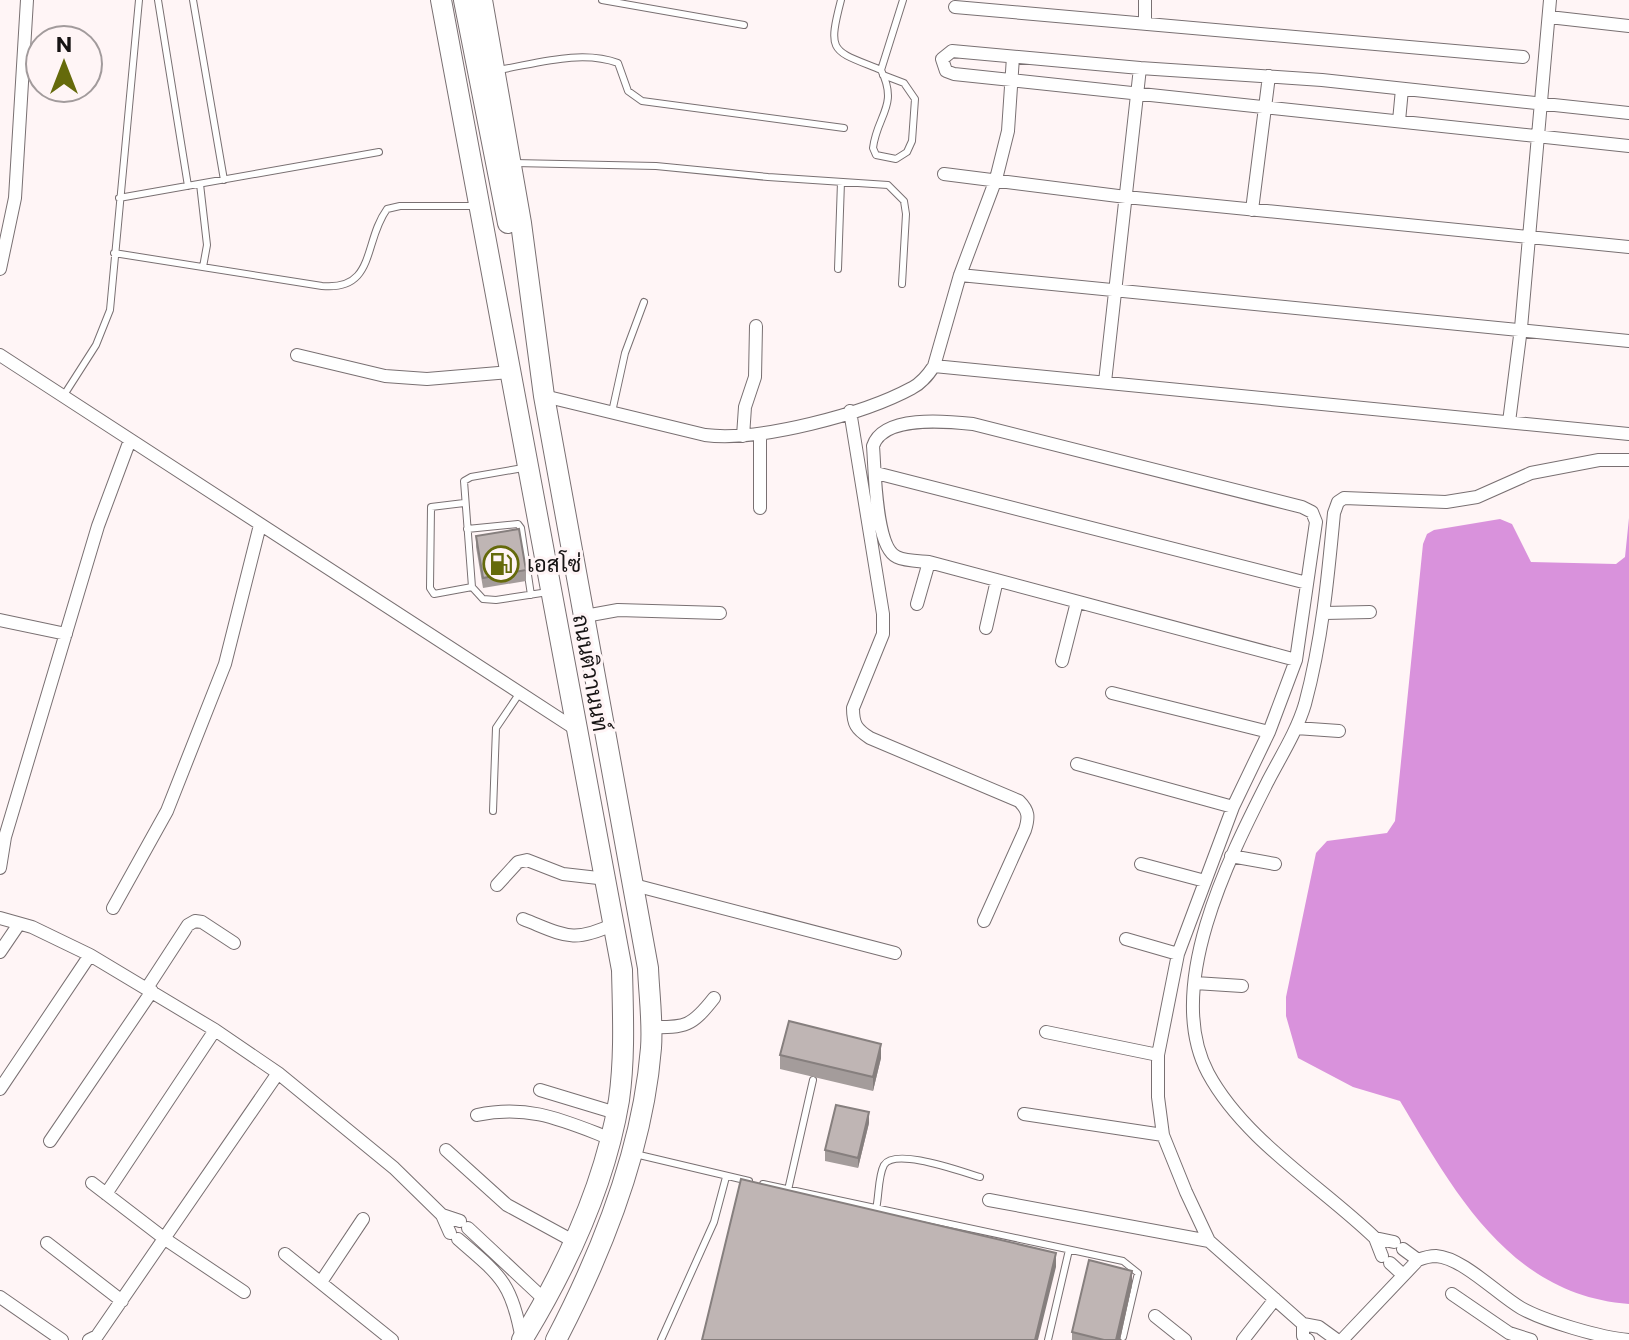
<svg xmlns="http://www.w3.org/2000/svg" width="1629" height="1340" font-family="Commissioner,Sarabun,sans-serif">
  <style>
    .water { fill: #d992dc }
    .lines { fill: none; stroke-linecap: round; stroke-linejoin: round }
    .service-casing { stroke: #797072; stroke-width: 8 }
    .minor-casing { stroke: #797072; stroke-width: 14 }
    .primary-casing { stroke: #797072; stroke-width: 22 }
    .service { stroke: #fff; stroke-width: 6 }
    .minor { stroke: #fff; stroke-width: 12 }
    .primary { stroke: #fff; stroke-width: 20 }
    .wall { fill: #a49c9b }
    .shaded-wall { fill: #867f7e }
    .building { fill: #bfb5b4; stroke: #867f7e; stroke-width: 2 }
    .labels { text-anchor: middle; stroke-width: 6; stroke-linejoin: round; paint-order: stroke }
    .poi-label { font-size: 22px; fill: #171414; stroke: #fff5f6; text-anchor: start }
    .street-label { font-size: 22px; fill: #171414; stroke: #fff5f6 }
  </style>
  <rect width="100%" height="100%" fill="#fff5f6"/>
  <path class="water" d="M 1629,518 L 1629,1304 C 1510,1295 1455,1193 1400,1101 L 1353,1087 L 1298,1058 L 1286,1016 L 1286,997 L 1316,853 L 1327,841 L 1387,833 L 1395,821 L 1423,544 L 1427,534 L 1434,530 L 1500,519 L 1512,524 L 1531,562 L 1616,564 L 1625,557 Z"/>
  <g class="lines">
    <defs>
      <path id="service" d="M 158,0 L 188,186
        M 193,0 L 224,180
        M 602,0 L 744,25
        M 841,0 C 827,54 832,50 881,70 C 899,106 877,115 873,148 L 876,155 L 896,159 L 907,152 L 912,141 L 915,99 L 904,83 L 883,75
        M 498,70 C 535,64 581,49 618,63 L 628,91 L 642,101 L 844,128
        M 881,70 L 903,0
        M 514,163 L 656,166 L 768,177 L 888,185 L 904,201 L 906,214 L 902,284
        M 200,184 L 207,245 L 203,267
        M 119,198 L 379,152
        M 114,253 L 322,286 C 376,291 363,242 387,209 L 400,206 L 475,206
        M 838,269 L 841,182
        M 64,395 L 96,345 L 110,310 L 139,0
        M 612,412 L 625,353 L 644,302
        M 523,468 L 471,477 L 464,481 L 472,587 L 483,599 L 496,600 L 548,592
        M 464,503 L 431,507 L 430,588 L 434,594 L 472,587
        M 467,529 L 518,524 L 521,528 L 531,595
        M 493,811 L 496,728 L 519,694
        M 635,1154 L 749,1181
        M 763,1184 L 1123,1261 L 1138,1273 L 1123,1337
        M 788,1190 L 813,1080
        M 876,1209 C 879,1197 878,1176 884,1165 C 895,1147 962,1172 980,1177
        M 661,1340 L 714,1222 L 726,1177
        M 1048,1340 L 1069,1250"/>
      <path id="minor" d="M 1145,0 L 1145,24
        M 955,7 L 1523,57
        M 1549,17 L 1629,26
        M 1629,113 L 1322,80 L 1140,68 L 952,51 L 942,59 L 946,71 L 954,74 L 1629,146
        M 1399,121 L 1402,89
        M 944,174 L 1126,197 L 1629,247
        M 1252,210 L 1269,76
        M 0,269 L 15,198 L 27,0
        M 960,275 L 1629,341
        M 0,355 L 577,730
        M 297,355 L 385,376 L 427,379 L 511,372
        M 934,366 L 1629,434
        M 1105,382 L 1140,68
        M 544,396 L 705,435 C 759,442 864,414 912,388 C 922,383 928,375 934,366 L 960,275 L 996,179 L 1008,131 L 1013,57
        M 850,411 L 883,614 L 883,634 L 853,708 C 853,724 856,729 870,738 L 1019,801 C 1029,811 1029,817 1025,830 L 984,921
        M 1509,422 L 1521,328 L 1550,0
        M 760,434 L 760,508
        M 743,436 L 745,407 L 755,377 L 756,326
        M 876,473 L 1307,583
        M 917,604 L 929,562
        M 1325,613 L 1370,612
        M 585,616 L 618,610 L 720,613
        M 0,620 L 66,634
        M 986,628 L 997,580
        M 1296,660 L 929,562 C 919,561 905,561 897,557 C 875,548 875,469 873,446 C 883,415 945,421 973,424 L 1302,507 L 1312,512 L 1316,522 L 1296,660 L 1269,732 L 1233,807 L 1178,954 L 1158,1055 L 1158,1097 L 1163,1135 L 1186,1192 L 1209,1241 L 1303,1324 L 1319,1327 L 1337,1340
        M 1062,661 L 1077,602
        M 1112,693 L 1269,732
        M 1296,728 L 1339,731
        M 1077,764 L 1233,807
        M 1231,856 L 1275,864
        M 1141,864 L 1205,881
        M 0,868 L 5,837 L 98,526 L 130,440
        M 497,885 L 518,862 L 527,860 L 563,874 L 607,879
        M 634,885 L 895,953
        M 113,908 L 167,811 L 225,664 L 260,525
        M 0,918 L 32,927 L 90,955 L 215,1030 L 278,1073 L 394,1168 L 442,1215 L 450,1233
        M 523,919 C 564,935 572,944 614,924
        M 1126,939 L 1178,954
        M 0,952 L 19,924
        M 1195,983 L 1242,986
        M 147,988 L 188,925 L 195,921 L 202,922 L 234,943
        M 650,1027 C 686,1028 692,1026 714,998
        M 1046,1032 L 1158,1055
        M 0,1089 L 90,955
        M 540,1090 L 616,1113
        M 1024,1114 L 1163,1135
        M 477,1115 C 528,1104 562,1120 609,1138
        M 50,1141 L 152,991
        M 446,1150 L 507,1205 L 575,1242
        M 92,1183 L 165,1239 L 244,1292
        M 106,1194 L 215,1030
        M 989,1200 L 1209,1241
        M 442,1215 L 460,1221
        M 468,1228 L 546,1301
        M 1375,1238 L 1394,1242
        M 458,1239 C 501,1276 512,1283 522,1340
        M 47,1243 L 122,1301
        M 1403,1249 L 1418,1260
        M 285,1254 L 392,1340
        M 1382,1256 L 1375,1238 C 1321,1186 1244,1140 1208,1073 C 1163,988 1229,858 1268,781 C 1281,756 1297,731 1305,704 C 1322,641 1328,577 1334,513 L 1338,502 L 1344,498 L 1446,502 L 1477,497 L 1531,473 L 1599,460 L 1629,460
        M 1390,1263 L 1403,1275
        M 321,1282 L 363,1219
        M 1452,1294 L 1509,1333 L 1531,1340
        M 0,1297 L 62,1340
        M 1155,1316 L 1185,1340
        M 1303,1324 L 1303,1336 L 1308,1340
        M 89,1340 L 97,1336 L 278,1073
        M 1243,1340 L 1275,1299
        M 1342,1340 L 1418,1260 C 1423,1258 1430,1256 1436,1256 C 1463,1258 1497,1294 1521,1308 C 1544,1321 1602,1338 1629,1340"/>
      <path id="primary" d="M 441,0 L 622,970 C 623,1014 625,1057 619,1100 C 605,1184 566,1268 522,1340
        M 464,0 L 508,223
        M 482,0 L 521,223 L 544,396 L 648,968 C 649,994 653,1022 651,1048 C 643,1149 603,1250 556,1340"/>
    </defs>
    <use href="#service" class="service-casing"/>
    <use href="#minor" class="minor-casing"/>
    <use href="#primary" class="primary-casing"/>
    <use href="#service" class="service"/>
    <use href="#minor" class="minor"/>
    <use href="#primary" class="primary"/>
  </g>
  <path class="wall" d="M 476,536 L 526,570 L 526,581 L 483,588 L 476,547 Z
    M 780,1055 L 881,1058 L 873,1091 L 780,1069 Z
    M 869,1123 L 858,1168 L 825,1161 L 825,1150 Z
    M 1132,1285 L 1120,1340 L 1072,1340 L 1072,1332 Z"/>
  <path class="shaded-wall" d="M 881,1044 L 881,1058 L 873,1091 L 873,1077 Z
    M 869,1112 L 869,1123 L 858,1168 L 858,1158 Z
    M 1056,1253 L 1056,1267 L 1038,1340 L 1035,1340 Z
    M 1132,1271 L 1132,1285 L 1120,1340 L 1116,1340 Z"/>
  <path class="building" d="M 519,529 L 526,570 L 483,578 L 476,536 Z
    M 789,1021 L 881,1044 L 873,1077 L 780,1055 Z
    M 836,1105 L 869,1112 L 858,1158 L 825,1150 Z
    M 741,1179 L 1056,1253 L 1035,1340 L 702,1340 Z
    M 1089,1260 L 1132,1271 L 1116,1340 L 1104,1340 L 1072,1332 Z"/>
  <defs>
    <symbol id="fuel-ring" viewBox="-11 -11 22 22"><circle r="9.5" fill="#fff5f6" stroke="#656a0b" stroke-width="1.5"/><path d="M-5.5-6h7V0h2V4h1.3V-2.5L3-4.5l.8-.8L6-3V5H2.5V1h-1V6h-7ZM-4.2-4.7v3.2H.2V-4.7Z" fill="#656a0b"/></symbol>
  </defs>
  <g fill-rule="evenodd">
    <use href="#fuel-ring" x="481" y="544" width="40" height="40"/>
  </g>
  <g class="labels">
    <g class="poi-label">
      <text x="527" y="572">เอสโซ่</text>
    </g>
    <g class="street-label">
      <text transform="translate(591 673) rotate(80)" y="8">ถนนติวานนท์</text>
    </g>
  </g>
  <g transform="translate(64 64)"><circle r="38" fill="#fff5f6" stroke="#a29b9c" stroke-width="2"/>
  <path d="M0-6L14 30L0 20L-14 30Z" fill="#656a0b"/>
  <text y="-12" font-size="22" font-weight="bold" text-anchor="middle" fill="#171414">N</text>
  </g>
</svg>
